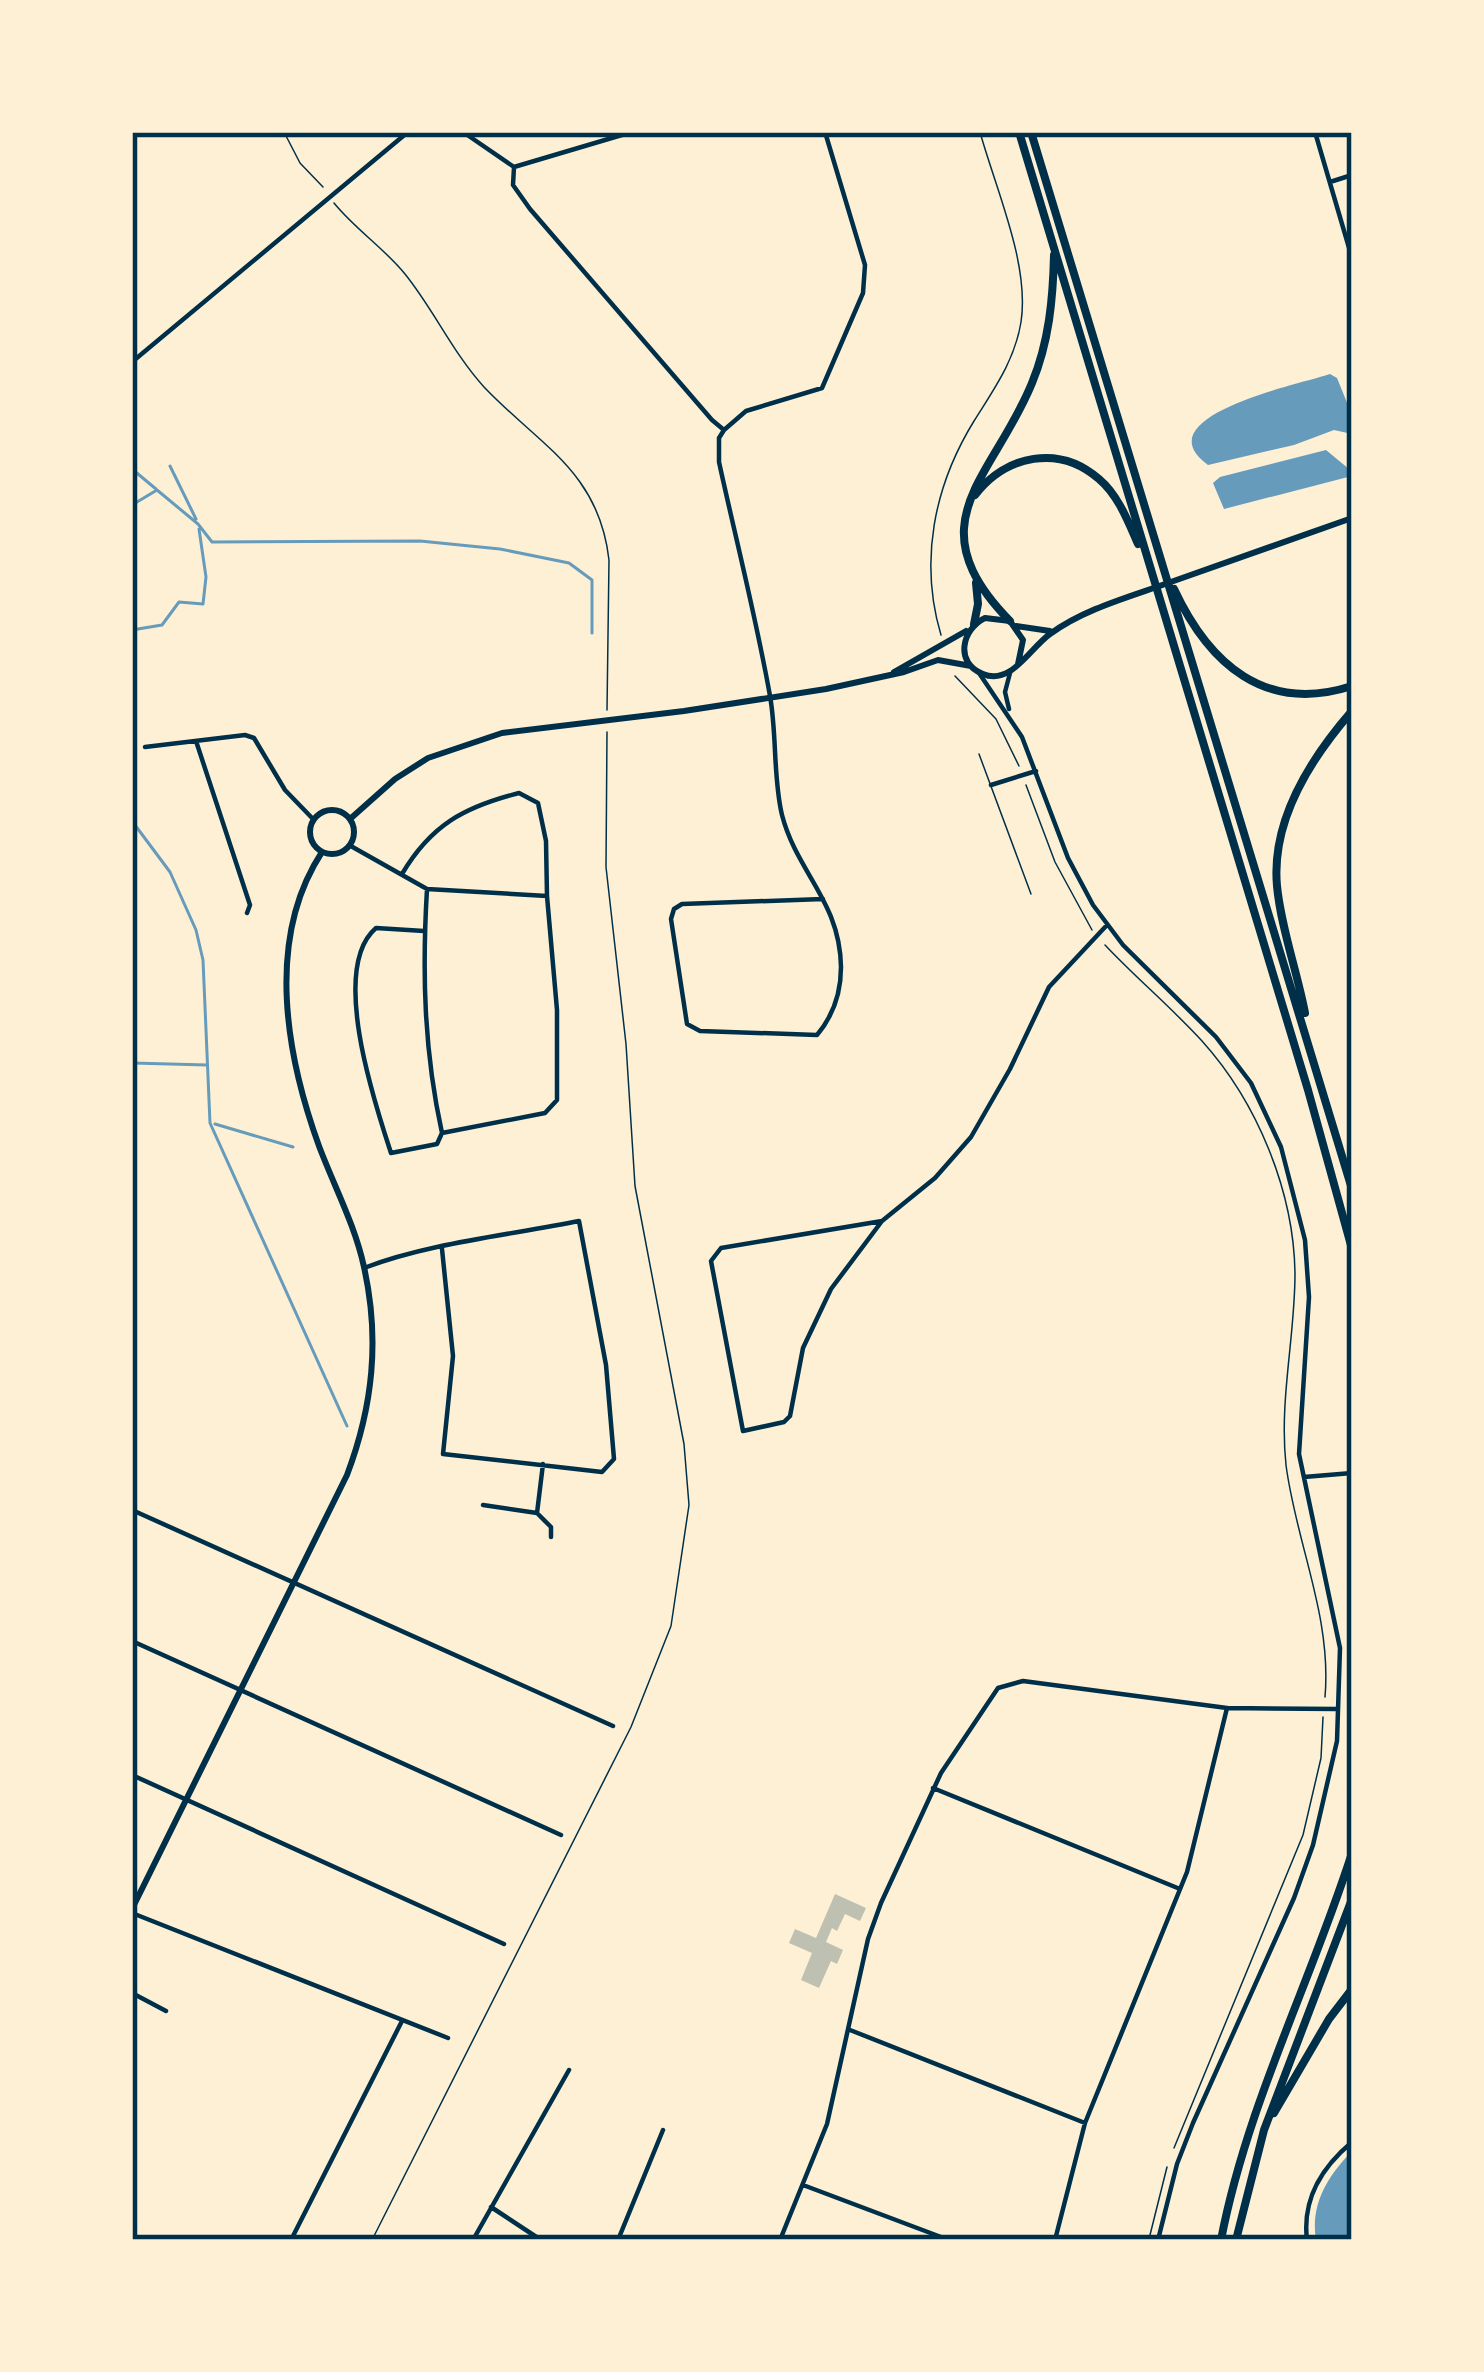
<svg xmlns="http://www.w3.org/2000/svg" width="1484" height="2372" font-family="'Noto Sans',sans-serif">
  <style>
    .water { fill: #669bbc }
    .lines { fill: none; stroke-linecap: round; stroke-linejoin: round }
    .stream { stroke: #669bbc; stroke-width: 3 }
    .building { fill: #bec0b2 }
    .path { stroke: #003049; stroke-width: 1.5 }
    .service { stroke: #003049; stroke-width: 1.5 }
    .minor { stroke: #003049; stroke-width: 4.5 }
    .tertiary { stroke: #003049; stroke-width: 6 }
    .primary { stroke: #003049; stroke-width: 8 }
    .neatline { fill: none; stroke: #003049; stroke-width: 4.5 }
  </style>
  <rect width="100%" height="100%" fill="#fdf0d5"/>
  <path class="water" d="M 1330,374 L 1337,378 L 1352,415 L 1352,434 L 1334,430 L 1294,445 L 1208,465 C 1140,416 1305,383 1330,374 Z
    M 1326,450 L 1349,469 L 1348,477 L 1224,509 L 1213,483 L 1220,477 Z
    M 1352,2151 L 1352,2240 L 1316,2240 C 1310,2204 1328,2176 1352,2151 Z"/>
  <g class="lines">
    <path class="stream" d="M 170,466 L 196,519
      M 132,469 L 156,489
      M 132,505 L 157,490 L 198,524 L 212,542 L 420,541 L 500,549 L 569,563 L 592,580 L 592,633
      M 132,630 L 162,625 L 179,602 L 203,604 L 206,577 L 199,529
      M 132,821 L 170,872 L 196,930 L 203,960 L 210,1123 L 347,1426
      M 132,1063 L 207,1065
      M 215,1124 L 293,1147"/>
  </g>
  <path class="building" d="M 835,1894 L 866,1908 L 860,1921 L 845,1914 L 837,1931 L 832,1928 L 826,1942 L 843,1950 L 837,1964 L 831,1961 L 819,1988 L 801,1980 L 812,1953 L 789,1943 L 795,1929 L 816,1938 Z"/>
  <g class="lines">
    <path class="path" d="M 284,132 L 300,163 L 323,187
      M 334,203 C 356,230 384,248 405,274 C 434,310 453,353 484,387 C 539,445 599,471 609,560 L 607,710
      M 941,635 C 919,561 934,486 974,421 C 994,389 1015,360 1021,322 C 1030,264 995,187 980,132
      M 955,676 L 996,719 L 1019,766
      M 1026,785 L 1055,862 L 1092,930
      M 1105,945 C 1136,978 1171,1007 1202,1041 C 1257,1102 1294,1191 1295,1274 C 1295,1337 1279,1401 1286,1465 C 1296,1543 1332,1616 1325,1697
      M 1174,2148 L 1303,1835 L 1321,1758 L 1323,1717
      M 1150,2235 L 1167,2167
      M 372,2240 L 631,1727 L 671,1626 L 689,1505 L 684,1444 L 635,1186 L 626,1044 L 606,867 L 607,732"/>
    <path class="service" d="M 979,754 L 1031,894"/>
    <path class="minor" d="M 463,132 L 514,167 L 513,185 L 530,209 L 712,420 L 724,430 L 719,438 L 719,462 C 736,540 756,617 770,696 C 777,735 773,778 782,815 C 797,873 840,901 841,967 C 841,993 833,1016 817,1035 L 700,1031 L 687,1024 L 671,919 L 674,909 L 682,904 L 823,899
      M 1315,132 L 1352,258
      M 514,167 L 632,132
      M 1330,182 L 1352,175
      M 132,362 L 408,132
      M 724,430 L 746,411 L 822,388 L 863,293 L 865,265 L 825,132
      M 979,673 L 1022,737 L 1068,858 L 1093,905 L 1123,945 L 1216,1037 L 1251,1083 L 1281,1147 L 1305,1240 L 1309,1297 L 1299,1454 L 1340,1648 L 1337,1741 L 1313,1845 L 1294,1898 L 1193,2123 L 1177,2164 L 1158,2240
      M 1009,709 L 1005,692 L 1010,673
      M 196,741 L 250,905 L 247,913
      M 145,747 L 245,735 L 254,738 L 285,790 L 313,819
      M 991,785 L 1036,771
      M 349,845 L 427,889 L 547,896 L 557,1010 L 557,1100 L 545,1113 L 442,1133 L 437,1144 L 391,1153 C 375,1104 329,968 376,928 L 424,931
      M 402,874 C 431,825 464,807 519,793 L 538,803 L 546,841 L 547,896
      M 427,889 C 422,973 424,1051 442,1133
      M 882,1221 L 721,1248 L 711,1261 L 743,1431 L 784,1422 L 790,1416 L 803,1348 L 831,1289 L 882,1221 L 935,1178 L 971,1137 L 1010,1069 L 1049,987 L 1107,925
      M 364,1268 C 429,1243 510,1235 579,1221 L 606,1365 L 614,1459 L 602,1472 L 443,1454 L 453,1356 L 442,1249
      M 543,1464 L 537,1513 L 551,1527 L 551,1537
      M 1304,1477 L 1352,1473
      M 483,1505 L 537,1513
      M 132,1510 L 613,1726
      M 132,1641 L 561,1835
      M 132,1775 L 504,1944
      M 933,1788 L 1180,1889
      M 132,1913 L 448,2038
      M 132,1993 L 166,2011
      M 850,2030 L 1085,2123
      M 803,2185 L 949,2240
      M 491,2207 L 541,2240
      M 291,2240 L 402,2021
      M 473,2240 L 569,2070
      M 618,2240 L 663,2130
      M 780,2240 L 827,2124 L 868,1939 L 881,1903 L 941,1773 L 998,1688 L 1023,1681 L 1227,1708 L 1338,1709
      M 1055,2240 L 1085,2123 L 1187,1872 L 1227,1708
      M 1307,2240 C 1302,2199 1321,2168 1352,2142"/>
    <path class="tertiary" d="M 1016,626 L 1050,631
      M 1018,664 L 1023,640 L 1010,621 L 985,618 C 962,629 954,663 983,674 C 1011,686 1030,648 1050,634 C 1084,609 1129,597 1168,583 C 1230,561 1291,539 1352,518
      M 894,672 L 966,631
      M310 832a22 22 0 1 1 44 0a22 22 0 1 1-44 0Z
      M 350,819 L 395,779 L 428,758 L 502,733 L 684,711 L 826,689 L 904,672 L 938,660 L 971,666
      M 132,1909 L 347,1475 C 373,1406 380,1339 364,1267 C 355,1225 334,1186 319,1146 C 286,1055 265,939 322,852"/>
    <path class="primary" d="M 1019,132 L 1308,1090 L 1352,1249
      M 1031,132 L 1352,1189
      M 975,495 C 1006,455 1059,444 1099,479 C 1118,495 1128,521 1138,544
      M 1174,589 C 1209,664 1265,714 1352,686
      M 1010,621 C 913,522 993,479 1032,383 C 1049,342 1053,299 1054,255
      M 974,624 L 978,604 L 976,583
      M 1305,1013 C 1297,971 1281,928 1277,886 C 1271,821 1311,758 1352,711
      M 1274,2113 L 1329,2019 L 1352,1989
      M 1221,2240 C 1247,2105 1310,1984 1352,1853
      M 1236,2240 L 1264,2130 L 1352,1899"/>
  </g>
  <rect width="1484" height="2372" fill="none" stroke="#fdf0d5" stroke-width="270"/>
  <rect x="135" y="135" width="1214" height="2102" class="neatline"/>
</svg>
